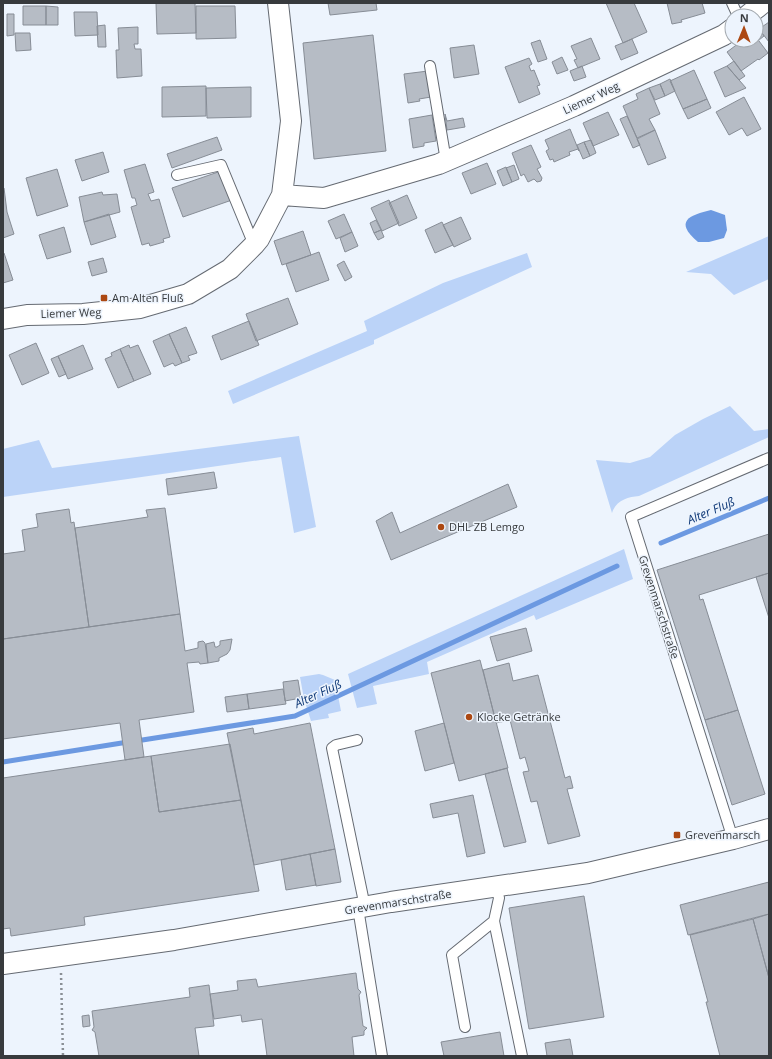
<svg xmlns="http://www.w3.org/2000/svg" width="772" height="1059" font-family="'Open Sans',sans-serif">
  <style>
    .green { fill: #bbd3f8 }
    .water { fill: #6c99e1 }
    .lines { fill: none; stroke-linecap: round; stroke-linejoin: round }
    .stream { stroke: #6c99e1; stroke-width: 5 }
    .building { fill: #b6bcc5; stroke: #878d96 }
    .service-casing { stroke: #656a72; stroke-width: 12 }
    .minor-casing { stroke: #656a72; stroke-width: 22 }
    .path { stroke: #8a8f95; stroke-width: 2.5; stroke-dasharray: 2 3; stroke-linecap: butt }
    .service { stroke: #fff; stroke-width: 10 }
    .minor { stroke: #fff; stroke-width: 20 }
    .poi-dot { fill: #ac4812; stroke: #edf4fd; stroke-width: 1.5 }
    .labels { text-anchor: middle; stroke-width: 3; stroke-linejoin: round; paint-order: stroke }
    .street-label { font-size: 11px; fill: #373a3d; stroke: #edf4fd }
    .poi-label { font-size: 11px; fill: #373a3d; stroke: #edf4fd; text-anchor: start }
    .water-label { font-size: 12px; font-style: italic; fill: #0e3877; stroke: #edf4fd }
  </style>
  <rect width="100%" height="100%" fill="#edf4fd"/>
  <path class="green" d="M 769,236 L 769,279 L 734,295 L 711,274 L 686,272 Z
    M 527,253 L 532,267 L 374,340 L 374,344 L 233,404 L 228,391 L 367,331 L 364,321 L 443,283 Z
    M 730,406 L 754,431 L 769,429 L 769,437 L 639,496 C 628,497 616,500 612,513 L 596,460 L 630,463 L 650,457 L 675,435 L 703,419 Z
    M 299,436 L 316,527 L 294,533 L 281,457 L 3,497 L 3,449 L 39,440 L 52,468 Z
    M 624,549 L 633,579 L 536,620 L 534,615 L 427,662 L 429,674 L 373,686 L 377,704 L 357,708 L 348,674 Z
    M 319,674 L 323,675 L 335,680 L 341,711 L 328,714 L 329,718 L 311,721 L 304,699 L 300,677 Z"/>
  <path class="water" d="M 711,210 L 725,215 L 727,230 L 724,238 L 709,242 L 698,242 C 673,221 690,215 711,210 Z"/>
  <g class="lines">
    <path class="stream" d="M 661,543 L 769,498
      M 136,741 L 295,716 L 617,566
      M 3,762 L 128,742"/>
  </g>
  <path class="building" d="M 156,3 L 195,3 L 196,33 L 157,34 Z
    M 328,3 L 376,3 L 377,10 L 330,15 Z
    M 606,3 L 634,3 L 647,32 L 623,43 Z
    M 667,3 L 702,3 L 705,13 L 681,20 L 682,22 L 672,24 Z
    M 23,6 L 46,6 L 46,25 L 23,25 Z
    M 46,6 L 58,7 L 58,25 L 46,25 Z
    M 196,6 L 235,6 L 236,38 L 196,39 Z
    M 74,12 L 97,12 L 98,35 L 75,36 Z
    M 7,14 L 14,14 L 14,35 L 7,36 Z
    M 769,22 L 769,42 L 759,29 Z
    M 105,25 L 106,47 L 98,47 L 97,26 Z
    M 756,25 L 764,36 L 759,40 L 756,37 Z
    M 138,27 L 138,44 L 134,44 L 135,49 L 141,49 L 142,76 L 117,78 L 116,50 L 119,50 L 118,28 Z
    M 15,33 L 30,33 L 31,50 L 16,51 Z
    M 373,35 L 386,151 L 314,159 L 303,43 Z
    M 756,37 L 768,53 L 759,60 L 758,59 L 741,71 L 727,52 L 743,40 L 756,40 Z
    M 591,38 L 600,59 L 578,68 L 574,60 L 577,59 L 571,46 Z
    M 632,39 L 638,53 L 621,60 L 615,46 Z
    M 540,40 L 547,59 L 538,62 L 531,43 Z
    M 474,45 L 479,74 L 454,78 L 450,48 Z
    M 562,57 L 568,70 L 557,74 L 552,62 Z
    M 529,58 L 532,64 L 529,66 L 531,71 L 534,70 L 540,85 L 537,86 L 540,94 L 519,103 L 505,67 Z
    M 734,61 L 745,76 L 739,80 L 727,66 Z
    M 582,66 L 586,77 L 574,81 L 570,71 Z
    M 727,66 L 746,88 L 725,97 L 714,72 Z
    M 694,70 L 707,99 L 683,109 L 670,81 Z
    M 428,71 L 431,97 L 419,99 L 420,101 L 408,103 L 404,74 Z
    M 670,79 L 675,91 L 665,96 L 660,84 Z
    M 660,84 L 665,96 L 655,100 L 649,88 Z
    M 206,86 L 206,116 L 162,117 L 162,87 Z
    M 251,87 L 251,117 L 207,118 L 206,88 Z
    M 649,88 L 660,114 L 649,119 L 655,130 L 637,138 L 623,106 L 638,99 L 636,94 Z
    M 744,97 L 761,129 L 747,136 L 742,128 L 729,135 L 716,112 Z
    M 707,99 L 711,108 L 688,119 L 683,109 Z
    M 608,112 L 619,135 L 593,146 L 583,123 Z
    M 445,114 L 447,121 L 463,118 L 465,127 L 447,130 Z
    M 432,115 L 436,141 L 424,143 L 424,146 L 413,148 L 409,119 Z
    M 627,116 L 640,145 L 633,148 L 620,119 Z
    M 570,129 L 579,151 L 578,149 L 569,152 L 570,155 L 554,162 L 553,159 L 550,160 L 546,151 L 549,149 L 545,140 Z
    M 655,130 L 666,158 L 648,165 L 637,139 Z
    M 217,137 L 222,150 L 172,168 L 167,154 Z
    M 591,140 L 596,153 L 590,156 L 584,142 Z
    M 584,142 L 590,156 L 583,159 L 577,145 Z
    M 531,145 L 541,167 L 537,169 L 542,178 L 541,181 L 537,182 L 534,179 L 528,182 L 524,174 L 521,176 L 512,153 Z
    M 103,152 L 109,172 L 82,181 L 75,160 Z
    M 487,163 L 496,184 L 471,194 L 462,173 Z
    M 145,164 L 154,192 L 148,194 L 151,201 L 159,199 L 170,237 L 163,239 L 164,242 L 150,246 L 149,243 L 142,245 L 131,207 L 137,205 L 135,198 L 132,198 L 124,170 Z
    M 514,165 L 519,179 L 512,182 L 506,168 Z
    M 506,167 L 512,182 L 503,186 L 497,171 Z
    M 57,169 L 68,206 L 37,216 L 26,178 Z
    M 221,171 L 232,200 L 183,217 L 172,188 Z
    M 3,188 L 4,188 L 7,212 L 14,234 L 3,238 Z
    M 102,192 L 103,195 L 117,194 L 120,212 L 84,222 L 79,197 Z
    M 407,195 L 417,218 L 399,226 L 389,203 Z
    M 389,200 L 399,223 L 382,231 L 371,208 Z
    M 109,214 L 116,237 L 91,245 L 84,222 Z
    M 344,214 L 352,232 L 336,239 L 328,221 Z
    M 461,217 L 471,239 L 454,247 L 443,225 Z
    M 376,220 L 381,230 L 374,233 L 370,223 Z
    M 442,222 L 453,245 L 435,253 L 425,230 Z
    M 64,227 L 71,252 L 47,259 L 39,235 Z
    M 381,230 L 384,237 L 378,240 L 374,233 Z
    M 303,231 L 311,255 L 282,265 L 274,241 Z
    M 352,232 L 358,246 L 345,252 L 340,238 Z
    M 319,252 L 329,280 L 296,292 L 286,264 Z
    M 4,253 L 13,280 L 3,283 L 3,254 Z
    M 103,258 L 107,272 L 92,276 L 88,262 Z
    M 344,261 L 352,277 L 345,281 L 337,265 Z
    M 288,298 L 298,324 L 256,341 L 246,314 Z
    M 249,321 L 259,345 L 221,360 L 212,336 Z
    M 186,327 L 197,353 L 188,356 L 190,360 L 182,363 L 169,334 Z
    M 169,334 L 182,363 L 175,366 L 173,363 L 164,367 L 153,341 Z
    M 36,343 L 49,373 L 22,385 L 9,355 Z
    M 83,345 L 93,369 L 68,379 L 58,356 Z
    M 129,345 L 130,348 L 138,345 L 151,374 L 134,381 L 120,349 Z
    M 120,349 L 134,381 L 118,388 L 105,359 L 112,356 L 111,353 Z
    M 58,356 L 66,374 L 59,377 L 51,359 Z
    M 214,472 L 217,488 L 168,495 L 166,479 Z
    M 508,484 L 517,507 L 391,560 L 376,521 L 392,512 L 400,533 Z
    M 165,508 L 180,614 L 89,627 L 75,528 L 148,517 L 146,510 Z
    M 69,509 L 71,523 L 74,522 L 89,627 L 3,639 L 3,554 L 25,551 L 22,530 L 38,527 L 36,514 Z
    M 769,534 L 769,573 L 699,595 L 700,600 L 703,599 L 738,710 L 705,720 L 657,570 Z
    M 769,573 L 769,618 L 756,577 Z
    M 180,614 L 185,651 L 198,648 L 198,642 L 203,641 L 205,643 L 208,663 L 200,664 L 199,662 L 187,663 L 194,712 L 139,720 L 144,757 L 125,760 L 120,723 L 3,739 L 3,639 Z
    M 526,628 L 532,651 L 497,661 L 490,637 Z
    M 232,639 L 230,650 L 227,654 L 219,658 L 219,661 L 208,663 L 206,644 L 214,642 L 215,647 L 217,647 L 220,645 L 220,641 Z
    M 480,660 L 508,768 L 459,781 L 431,673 Z
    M 509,663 L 513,681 L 538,675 L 565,778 L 570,776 L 573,788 L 567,789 L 580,836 L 548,844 L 537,801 L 531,802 L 523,772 L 529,771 L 525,757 L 520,759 L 510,720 L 496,723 L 483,670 Z
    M 298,680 L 301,698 L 285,701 L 283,682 Z
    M 283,689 L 286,704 L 249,709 L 247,694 Z
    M 247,694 L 249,709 L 227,712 L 225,697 Z
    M 738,710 L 765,794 L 732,805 L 705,720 Z
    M 310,723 L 335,849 L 254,865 L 227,733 L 253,728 L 254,734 Z
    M 444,723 L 454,763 L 425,771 L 415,731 Z
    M 230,744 L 241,800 L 159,812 L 151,756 Z
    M 151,756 L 159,812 L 241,800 L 259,891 L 84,917 L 85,925 L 11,936 L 10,928 L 3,929 L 3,778 Z
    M 507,768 L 526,842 L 504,847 L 485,774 Z
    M 473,795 L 485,853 L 467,857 L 458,813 L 433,818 L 430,804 Z
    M 335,849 L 341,882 L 316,886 L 310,854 Z
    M 310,854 L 316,885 L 286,890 L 281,860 Z
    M 769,882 L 769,914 L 688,935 L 680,905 Z
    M 584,896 L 604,1017 L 529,1029 L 509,908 Z
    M 769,914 L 769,978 L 753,919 Z
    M 753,919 L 769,978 L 769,1056 L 720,1056 L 706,1002 L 708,1002 L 690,935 Z
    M 356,973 L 358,989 L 361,992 L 359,995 L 363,1026 L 367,1028 L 364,1031 L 364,1035 L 352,1037 L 354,1056 L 267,1056 L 262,1019 L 242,1022 L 241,1015 L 214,1019 L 210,994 L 238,990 L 237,981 L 256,979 L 258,987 Z
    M 209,985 L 214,1026 L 195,1028 L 199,1056 L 99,1056 L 95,1032 L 92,1030 L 94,1027 L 92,1011 L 190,997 L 189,988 Z
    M 89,1015 L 90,1026 L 83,1027 L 82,1016 Z
    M 500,1032 L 504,1056 L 444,1056 L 441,1042 Z
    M 570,1039 L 573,1056 L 547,1056 L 545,1043 Z"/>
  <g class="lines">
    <defs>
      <path id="service" d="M 732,3 L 738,16
        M 430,66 L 446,161
        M 177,175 L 221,165 L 254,245
        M 357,740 L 336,745 L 332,748 L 365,907
        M 733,839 L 631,517 L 769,458
        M 358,908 L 382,1056
        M 494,921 L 522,1056
        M 465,1027 L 452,955 L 494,921 L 499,898 L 496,886"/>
      <path id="minor" d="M 747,16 L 763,3
        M 282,195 L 324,198 L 439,164 L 574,106 L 724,35 L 732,29
        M 3,319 L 27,315 L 83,314 L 140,308 L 188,294 L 230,269 L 254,245 L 259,239 L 282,195 L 291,121 L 278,3
        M 3,964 L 174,940 L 391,902 L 588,873 L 733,839 L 769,829"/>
    </defs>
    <use href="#service" class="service-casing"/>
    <use href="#minor" class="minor-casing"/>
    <path class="path" d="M 61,973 L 63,1056"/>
    <use href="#service" class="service"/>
    <use href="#minor" class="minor"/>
  </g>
  <g class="poi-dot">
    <rect x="100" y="294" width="8" height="8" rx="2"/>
    <circle cx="441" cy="527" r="4"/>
    <circle cx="469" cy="717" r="4"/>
    <rect x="673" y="831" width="8" height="8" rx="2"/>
  </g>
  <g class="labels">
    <g class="street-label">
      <text transform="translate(591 98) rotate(-25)" y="4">Liemer Weg</text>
      <text transform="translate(71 313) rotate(-2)" y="4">Liemer Weg</text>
      <text transform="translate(659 607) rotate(72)" y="4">Grevenmarschstraße</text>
      <text transform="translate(398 902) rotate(-9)" y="4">Grevenmarschstraße</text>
    </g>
    <g class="poi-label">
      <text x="112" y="302">Am Alten Fluß</text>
      <text x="449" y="531">DHL ZB Lemgo</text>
      <text x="477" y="721">Klocke Getränke</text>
      <text x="685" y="839">Grevenmarsch</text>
    </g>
    <g class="water-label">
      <text transform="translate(711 511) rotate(-23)" y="4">Alter Fluß</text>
      <text transform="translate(318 694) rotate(-25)" y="4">Alter Fluß</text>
    </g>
  </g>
  <rect width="772" height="1059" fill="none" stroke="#373a3d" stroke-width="8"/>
  <g transform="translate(744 28) rotate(1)"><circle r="19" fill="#edf4fd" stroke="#a4aab0"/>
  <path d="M0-3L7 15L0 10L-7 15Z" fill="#ac4812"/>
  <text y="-6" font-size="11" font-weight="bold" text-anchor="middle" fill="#373a3d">N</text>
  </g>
</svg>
